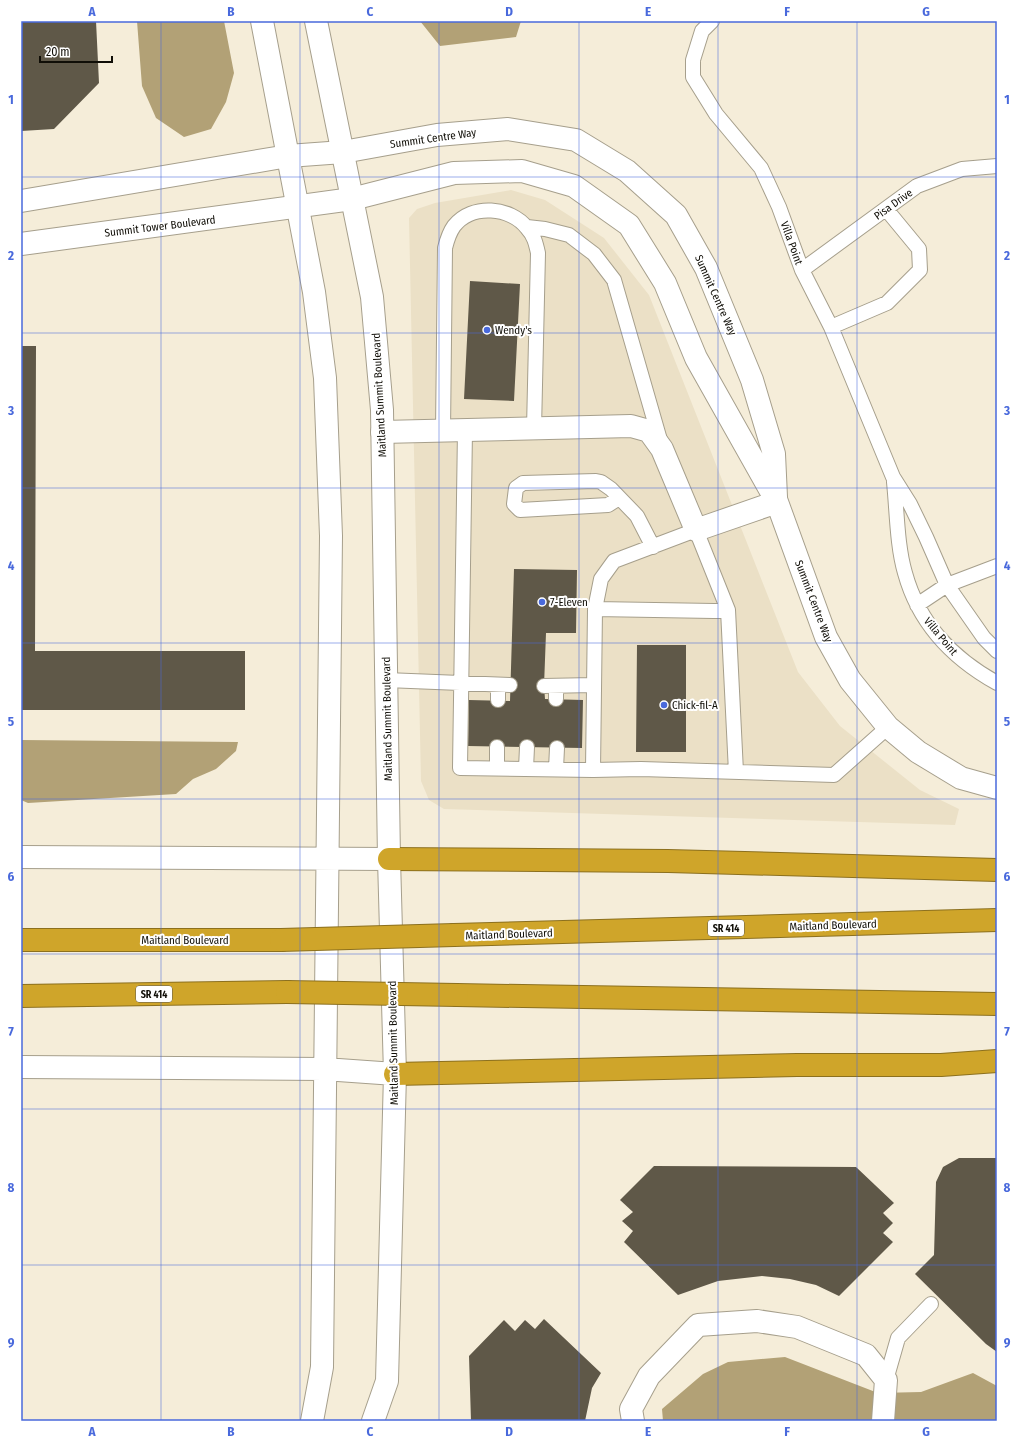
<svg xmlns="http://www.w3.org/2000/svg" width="1018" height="1442" font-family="'Fira Sans Condensed',sans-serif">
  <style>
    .built { fill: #ebe0c6 }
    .water { fill: #b2a176 }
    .building { fill: #5f5848 }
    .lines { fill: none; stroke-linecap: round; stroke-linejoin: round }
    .service-casing { stroke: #a69f8c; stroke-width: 16 }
    .minor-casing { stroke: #a69f8c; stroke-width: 24 }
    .tertiary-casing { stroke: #a69f8c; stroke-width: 24 }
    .motorway-casing { stroke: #8c701e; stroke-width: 24 }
    .service { stroke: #fff; stroke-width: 14 }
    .minor { stroke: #fff; stroke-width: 22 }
    .tertiary { stroke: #fff; stroke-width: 22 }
    .motorway { stroke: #cfa52a; stroke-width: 22 }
    .motorway-bridge-casing { stroke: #8c701e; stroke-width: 24; stroke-linecap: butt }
    .motorway-bridge { stroke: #cfa52a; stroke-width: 22 }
    .grid { fill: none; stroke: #4969dc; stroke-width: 1; stroke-opacity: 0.55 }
    .poi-dot { fill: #4969dc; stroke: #fff; stroke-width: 1.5 }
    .labels { text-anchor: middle; stroke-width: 4; stroke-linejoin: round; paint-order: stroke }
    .shield { fill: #fff; stroke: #585651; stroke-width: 1 }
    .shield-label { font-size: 10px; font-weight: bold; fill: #100e07 }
    .street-label { font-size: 11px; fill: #100e07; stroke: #fff }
    .poi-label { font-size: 11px; fill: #100e07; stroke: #fff; text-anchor: start }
    .neatline { fill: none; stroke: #4969dc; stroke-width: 1.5 }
    .grid-label { font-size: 13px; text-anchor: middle; font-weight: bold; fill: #4969dc }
  </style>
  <rect width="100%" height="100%" fill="#f5edd9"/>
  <path class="built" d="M 511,190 L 545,200 L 604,238 L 649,295 L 798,672 L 840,726 L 920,790 L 959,809 L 955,825 L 444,809 L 429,800 L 421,781 L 409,218 L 417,209 L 435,203 Z"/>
  <path class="water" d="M 137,21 L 224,21 L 234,73 L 226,102 L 211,129 L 184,137 L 156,118 L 142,86 Z
    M 420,21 L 521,21 L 516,37 L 440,46 Z
    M 21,740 L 238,742 L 236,751 L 216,769 L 193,779 L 176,794 L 28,803 L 21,800 Z
    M 785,1357 L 878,1393 L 921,1392 L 973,1373 L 997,1386 L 997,1421 L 663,1421 L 662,1409 L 703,1374 L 728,1362 Z"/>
  <path class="building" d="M 21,21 L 96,21 L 99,83 L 54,129 L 21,131 Z
    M 470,281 L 520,284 L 514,401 L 464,399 Z
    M 21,346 L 36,346 L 35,651 L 245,651 L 245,710 L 21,710 Z
    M 514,569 L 577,570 L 576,633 L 546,633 L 544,686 L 545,699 L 583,700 L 582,748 L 468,746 L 469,700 L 510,701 Z
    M 637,645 L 686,645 L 686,752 L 636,752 Z
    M 959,1158 L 997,1158 L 997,1352 L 986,1344 L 915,1274 L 934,1255 L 936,1182 L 943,1167 Z
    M 654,1166 L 856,1167 L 894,1203 L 883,1213 L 893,1223 L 883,1233 L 893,1242 L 839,1296 L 816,1285 L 790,1279 L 762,1276 L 718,1281 L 678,1295 L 624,1242 L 633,1231 L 622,1221 L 633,1212 L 620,1200 Z
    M 544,1319 L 601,1373 L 592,1388 L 585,1421 L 471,1421 L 469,1356 L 504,1320 L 515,1331 L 525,1320 L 535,1329 Z"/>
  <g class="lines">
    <defs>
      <path id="service" d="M 712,21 L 702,31 L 693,60 L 693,77 L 716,114 L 761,168 L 779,207 L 802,270 L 831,327 L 893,477 L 910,504 L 926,537 L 947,585 L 984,638 L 997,651
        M 527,227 L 545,229 L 569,235 L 594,254 L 614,280 L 660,440
        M 802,270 L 917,186 L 962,169 L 997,166
        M 831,327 L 887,303 L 920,270 L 919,249 L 886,209
        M 465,430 L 460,768 L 593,770 L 595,609 L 601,579 L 614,561 L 696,530 L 728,610 L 736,772
        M 443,431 L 445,248 C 447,240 449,233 454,226 C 472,203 511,207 527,228 C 534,235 536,244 538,253 L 534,429
        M 894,482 C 897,511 897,546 905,573 C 919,624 952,658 997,683
        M 619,498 L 608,505 L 520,510 L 514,504 L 516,488 L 523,483 L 596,481 L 601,482 L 611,489 L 637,516 L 653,547
        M 917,605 L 947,585 L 997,566
        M 595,609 L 714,611 L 728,610
        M 386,680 L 510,685
        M 544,686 L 593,685
        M 556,686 L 556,699
        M 498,700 L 498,685
        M 497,747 L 497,768
        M 526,769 L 527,747
        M 556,769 L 557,748
        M 593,770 L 641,769 L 834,775 L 888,727
        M 886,1380 L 898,1338 L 931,1304"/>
      <path id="minor" d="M 21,201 L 288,156 L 343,152 L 437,135 L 508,129 L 576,140 L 627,171 L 676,215 L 706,268 L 752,380 L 774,454 L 776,497
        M 21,244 L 352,199 L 454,173 L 522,171 L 574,186 L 629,225 L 665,283 L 696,358 L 777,502 L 826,637 L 850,680 L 888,727 L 918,752 L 961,778 L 997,788
        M 382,432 L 631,426 L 649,431 L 662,449 L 696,530 L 777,502
        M 633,1421 L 631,1409 L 649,1376 L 698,1325 L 757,1321 L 797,1327 L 866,1355 L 886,1380 L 883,1421"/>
      <path id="tertiary" d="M 262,21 L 314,292 L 325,378 L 331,536 L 322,1367 L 312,1421
        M 316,21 L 372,297 L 382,410 L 389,859 L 395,1074 L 387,1381 L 373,1421
        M 21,857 L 389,859
        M 21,1067 L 324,1069 L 395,1074"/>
      <path id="motorway" d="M 389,859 L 668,861 L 997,870
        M 454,935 L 997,920
        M 21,940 L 281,940
        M 457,995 L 997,1004
        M 21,996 L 287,992
        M 395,1074 L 797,1065 L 941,1065 L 997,1061"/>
    </defs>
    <use href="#service" class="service-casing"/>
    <use href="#minor" class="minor-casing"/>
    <use href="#tertiary" class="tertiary-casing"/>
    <use href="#motorway" class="motorway-casing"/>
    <use href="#service" class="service"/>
    <use href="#minor" class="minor"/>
    <use href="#tertiary" class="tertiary"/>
    <use href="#motorway" class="motorway"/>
    <defs>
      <path id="motorway-bridge" d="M 281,940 L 454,935
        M 287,992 L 457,995"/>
    </defs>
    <use href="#motorway-bridge" class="motorway-bridge-casing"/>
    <use href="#motorway-bridge" class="motorway-bridge"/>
  </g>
  <path class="grid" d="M 161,21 L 161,1421M 300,21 L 300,1421M 439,21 L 439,1421M 579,21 L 579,1421M 718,21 L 718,1421M 857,21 L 857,1421M 21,177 L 997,177M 21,333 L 997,333M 21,488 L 997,488M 21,643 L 997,643M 21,799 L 997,799M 21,954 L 997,954M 21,1109 L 997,1109M 21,1265 L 997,1265"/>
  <g class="poi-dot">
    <circle cx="487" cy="330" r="4"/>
    <circle cx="542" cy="602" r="4"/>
    <circle cx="664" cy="705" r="4"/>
  </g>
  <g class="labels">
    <g class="shield">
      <rect x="708" y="920" width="36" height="16" rx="3"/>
      <rect x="136" y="986" width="36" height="16" rx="3"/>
    </g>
    <g class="shield-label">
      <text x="726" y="932">SR 414</text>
      <text x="154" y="998">SR 414</text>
    </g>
    <g class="street-label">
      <text transform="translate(433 138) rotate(-8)" y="4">Summit Centre Way</text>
      <text transform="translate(893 204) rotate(-36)" y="4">Pisa Drive</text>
      <text transform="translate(160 226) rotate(-7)" y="4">Summit Tower Boulevard</text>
      <text transform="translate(792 243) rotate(70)" y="4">Villa Point</text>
      <text transform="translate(716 295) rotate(66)" y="4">Summit Centre Way</text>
      <text transform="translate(379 395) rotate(-93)" y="4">Maitland Summit Boulevard</text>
      <text transform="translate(814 601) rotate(69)" y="4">Summit Centre Way</text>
      <text transform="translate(941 636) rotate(50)" y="4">Villa Point</text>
      <text transform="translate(387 719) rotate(-91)" y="4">Maitland Summit Boulevard</text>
      <text transform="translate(833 925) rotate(-2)" y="4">Maitland Boulevard</text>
      <text transform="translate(509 934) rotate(-2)" y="4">Maitland Boulevard</text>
      <text x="185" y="944">Maitland Boulevard</text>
      <text transform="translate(393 1043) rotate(-91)" y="4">Maitland Summit Boulevard</text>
    </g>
    <g class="poi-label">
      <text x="495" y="334">Wendy's</text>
      <text x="550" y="606">7-Eleven</text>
      <text x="672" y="709">Chick-fil-A</text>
    </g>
  </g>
  <rect width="1018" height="1442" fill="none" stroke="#ffffff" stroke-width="44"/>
  <path d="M40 56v6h72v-6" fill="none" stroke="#100e07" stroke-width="2"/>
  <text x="46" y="56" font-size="12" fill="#100e07" stroke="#ffffff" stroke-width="3" paint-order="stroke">20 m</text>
  <rect x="22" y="22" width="974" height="1398" class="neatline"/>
  <g class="grid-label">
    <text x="92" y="16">A</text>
    <text x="231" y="16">B</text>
    <text x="370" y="16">C</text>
    <text x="509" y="16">D</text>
    <text x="648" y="16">E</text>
    <text x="787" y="16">F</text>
    <text x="926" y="16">G</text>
    <text x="11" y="104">1</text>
    <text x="1007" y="104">1</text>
    <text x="11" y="260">2</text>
    <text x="1007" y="260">2</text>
    <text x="11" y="415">3</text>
    <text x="1007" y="415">3</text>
    <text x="11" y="570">4</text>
    <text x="1007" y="570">4</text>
    <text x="11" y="726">5</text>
    <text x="1007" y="726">5</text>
    <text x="11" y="881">6</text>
    <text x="1007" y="881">6</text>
    <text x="11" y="1036">7</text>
    <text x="1007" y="1036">7</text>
    <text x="11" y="1192">8</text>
    <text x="1007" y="1192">8</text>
    <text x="11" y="1347">9</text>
    <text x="1007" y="1347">9</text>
    <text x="92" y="1436">A</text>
    <text x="231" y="1436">B</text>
    <text x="370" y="1436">C</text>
    <text x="509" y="1436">D</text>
    <text x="648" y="1436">E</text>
    <text x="787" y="1436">F</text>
    <text x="926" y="1436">G</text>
  </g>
</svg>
